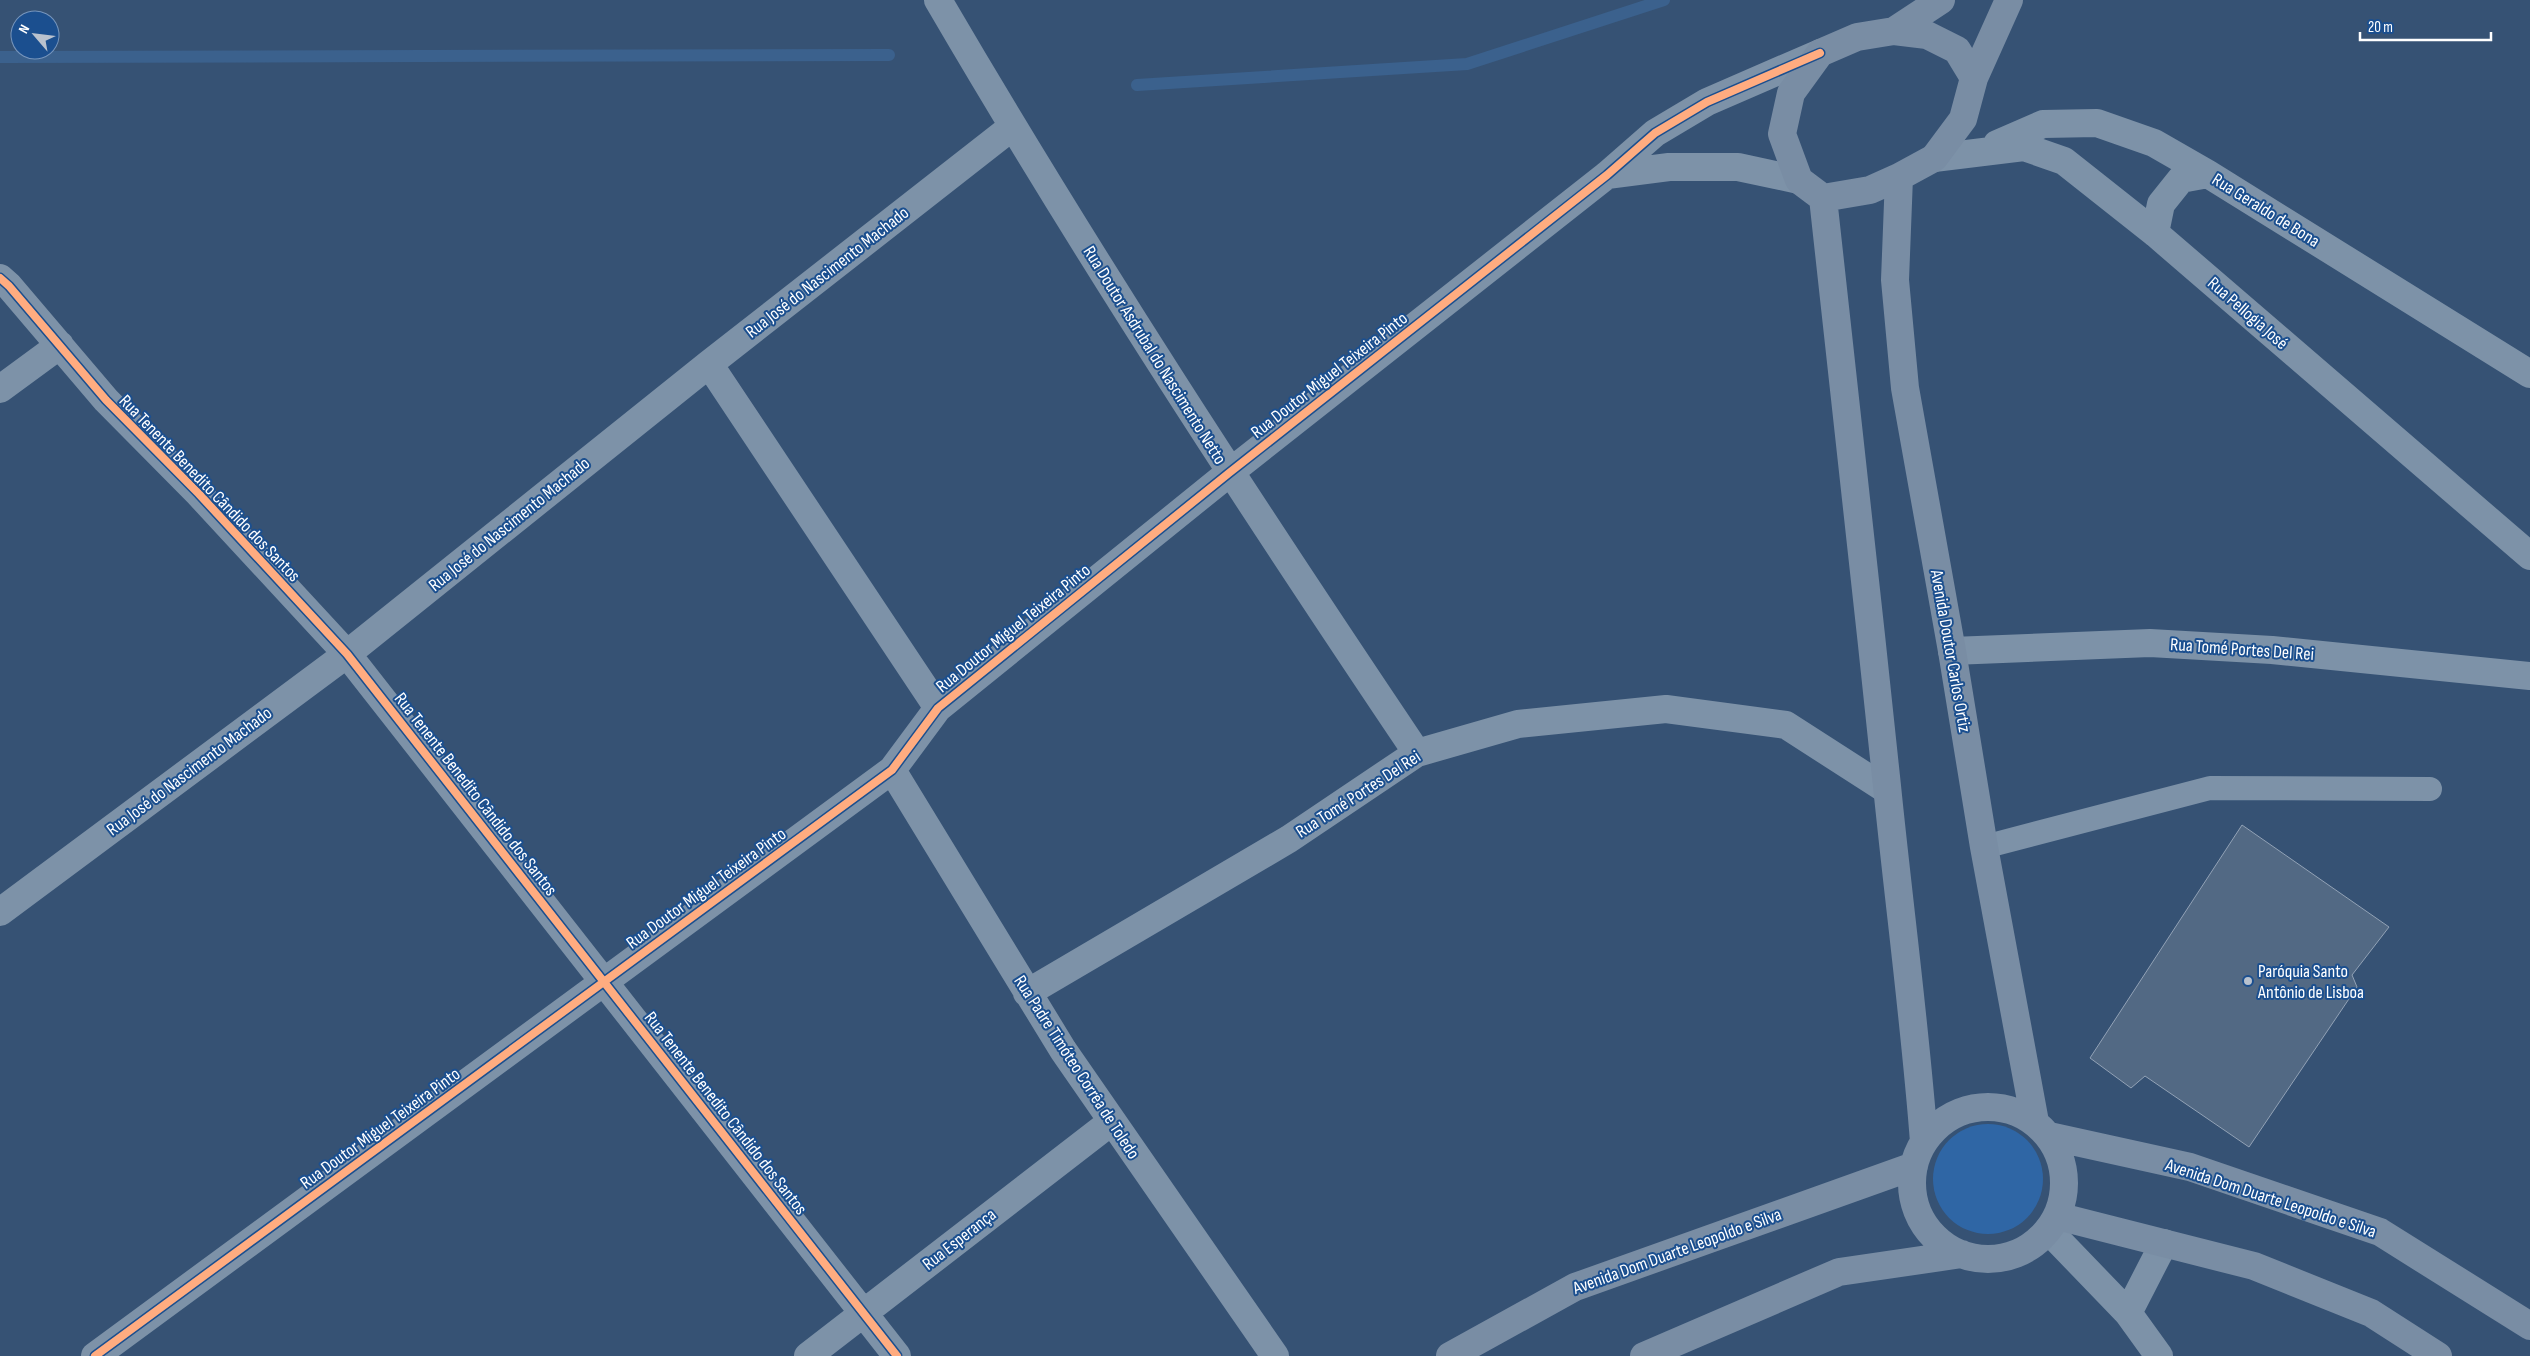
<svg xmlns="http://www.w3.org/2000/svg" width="2530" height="1356" font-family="'Sofia Sans Condensed',sans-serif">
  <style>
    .green { fill: #2f66a5 }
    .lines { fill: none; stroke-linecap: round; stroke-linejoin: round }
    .stream { stroke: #3b618d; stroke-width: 12 }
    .building { fill: #526984; stroke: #92a2b6 }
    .lane { stroke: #7d92a8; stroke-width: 24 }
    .street { stroke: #7d92a8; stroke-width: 28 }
    .secondary { stroke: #798da4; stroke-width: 28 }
    .cycleway-casing { stroke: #1b4f8f; stroke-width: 11 }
    .cycleway { stroke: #ffac80; stroke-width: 8 }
    .poi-dot { fill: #b9c2ce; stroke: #1b4f8f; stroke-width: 2 }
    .labels { text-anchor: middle; stroke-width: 4; stroke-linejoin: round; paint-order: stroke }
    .street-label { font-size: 18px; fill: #fff; stroke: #1b4f8f }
    .poi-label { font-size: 18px; fill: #fff; stroke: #1b4f8f; text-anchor: start }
  </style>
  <rect width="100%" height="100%" fill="#365274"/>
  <path class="green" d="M1933 1179a55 55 0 1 1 110 0a55 55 0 1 1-110 0Z"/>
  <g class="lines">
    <path class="stream" d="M 0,57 L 889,55
      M 1137,85 L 1467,64 L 1664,0"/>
  </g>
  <path class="building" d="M 2242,825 L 2389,927 L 2352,975 L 2357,987 L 2249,1147 L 2145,1076 L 2131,1088 L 2090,1058 Z"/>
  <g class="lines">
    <path class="lane" d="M 1984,847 L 2210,788 L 2430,789"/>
    <path class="street" d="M 938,0 C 1088,257 1251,506 1417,753
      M 1997,144 L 2043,124 L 2097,123 L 2154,143 L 2208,174 L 2530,374
      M 1934,158 L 2024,147 L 2064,161 L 2155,233 L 2530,556
      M 1607,175 L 1669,167 L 1738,167 L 1799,180
      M 2155,233 L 2161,204 L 2181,179 L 2208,174
      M 0,278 L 9,286 L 106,400 L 199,494 L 347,654 L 897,1356
      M 709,364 L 938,708
      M 0,389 L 60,345
      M 1952,651 L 2150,643 L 2272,650 L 2530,676
      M 892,770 L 1063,1050 L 1275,1356
      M 0,912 L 347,654 L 709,364 L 1012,127
      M 1027,993 L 1289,839 L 1417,753 L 1518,724 L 1666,709 L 1786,725 L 1887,790
      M 2048,1230 L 2128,1313 L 2159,1356
      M 2128,1313 L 2164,1243
      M 95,1356 L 892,770 L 938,708 L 1229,473 L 1607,175 L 1655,133 L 1707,102 L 1820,53
      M 808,1356 L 1111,1122"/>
    <path class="secondary" d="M 1894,31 L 1927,35 L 1957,50 L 1974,78 L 1963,119 L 1934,158 L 1899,177 L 1870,190 L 1823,198 L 1799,180 L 1782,134 L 1791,93 L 1820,53 L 1857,37 Z
      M 1894,31 L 1941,0
      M 1974,78 L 2009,0
      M 1899,177 L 1895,280 L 1905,388 L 1952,651 L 1984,847 L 2035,1122
      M 1823,198 C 1846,394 1866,590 1887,786 C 1899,905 1915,1023 1924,1142
      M1912 1183a76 76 0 1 1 152 0a76 76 0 1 1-152 0Z
      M 2049,1136 L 2190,1167 L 2380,1232 L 2530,1326
      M 2057,1216 L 2254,1266 L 2371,1313 L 2438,1356
      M 1450,1356 L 1575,1287 L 1914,1166
      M 1644,1356 L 1839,1272 L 1962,1254"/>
    <defs>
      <path id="cycleway" d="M 0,278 L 9,286 L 106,400 L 199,494 L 347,654 L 897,1356
        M 95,1356 L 892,770 L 938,708 L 1229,473 L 1607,175 L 1655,133 L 1707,102 L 1820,53"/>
    </defs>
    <use href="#cycleway" class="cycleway-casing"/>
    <use href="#cycleway" class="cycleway"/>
  </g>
  <circle class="poi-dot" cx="2248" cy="981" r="5"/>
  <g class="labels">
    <g class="street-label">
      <text transform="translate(2266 210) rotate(32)" y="6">Rua Geraldo de Bona</text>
      <text transform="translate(827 272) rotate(-38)" y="6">Rua José do Nascimento Machado</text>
      <text transform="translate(2248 313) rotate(41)" y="6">Rua Pellogia José</text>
      <text transform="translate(1155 355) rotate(58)" y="6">Rua Doutor Asdrubal do Nascimento Netto</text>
      <text transform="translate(1329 375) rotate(-38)" y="6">Rua Doutor Miguel Teixeira Pinto</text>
      <text transform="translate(210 488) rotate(46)" y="6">Rua Tenente Benedito Cândido dos Santos</text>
      <text transform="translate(509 524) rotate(-39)" y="6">Rua José do Nascimento Machado</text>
      <text transform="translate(1013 628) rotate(-39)" y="6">Rua Doutor Miguel Teixeira Pinto</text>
      <text transform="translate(2242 649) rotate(4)" y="6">Rua Tomé Portes Del Rei</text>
      <text transform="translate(1951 651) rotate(80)" y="6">Avenida Doutor Carlos Ortiz</text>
      <text transform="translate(189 771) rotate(-37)" y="6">Rua José do Nascimento Machado</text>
      <text transform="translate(476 794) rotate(52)" y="6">Rua Tenente Benedito Cândido dos Santos</text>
      <text transform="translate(1358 794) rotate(-33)" y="6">Rua Tomé Portes Del Rei</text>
      <text transform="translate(706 888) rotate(-36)" y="6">Rua Doutor Miguel Teixeira Pinto</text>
      <text transform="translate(1077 1067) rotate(57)" y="6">Rua Padre Timóteo Corrêa de Toledo</text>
      <text transform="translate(726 1113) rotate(52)" y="6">Rua Tenente Benedito Cândido dos Santos</text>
      <text transform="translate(380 1128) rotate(-36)" y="6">Rua Doutor Miguel Teixeira Pinto</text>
      <text transform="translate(2271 1198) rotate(18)" y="6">Avenida Dom Duarte Leopoldo e Silva</text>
      <text transform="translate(959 1239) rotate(-38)" y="6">Rua Esperança</text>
      <text transform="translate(1677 1251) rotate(-20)" y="6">Avenida Dom Duarte Leopoldo e Silva</text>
    </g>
    <g class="poi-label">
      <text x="2258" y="977">Paróquia Santo<tspan x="2258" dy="21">Antônio de Lisboa</tspan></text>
    </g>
  </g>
  <g transform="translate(35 35) rotate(298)"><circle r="24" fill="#1b4f8f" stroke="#7695bc"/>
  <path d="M0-4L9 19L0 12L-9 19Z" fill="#b9c2ce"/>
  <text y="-8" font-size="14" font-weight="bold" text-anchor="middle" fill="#ffffff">N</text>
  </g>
  <path d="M2360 32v8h131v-8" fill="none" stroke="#ffffff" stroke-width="2.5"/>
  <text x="2368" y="32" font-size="15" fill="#ffffff" stroke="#1b4f8f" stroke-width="4" paint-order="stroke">20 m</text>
</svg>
